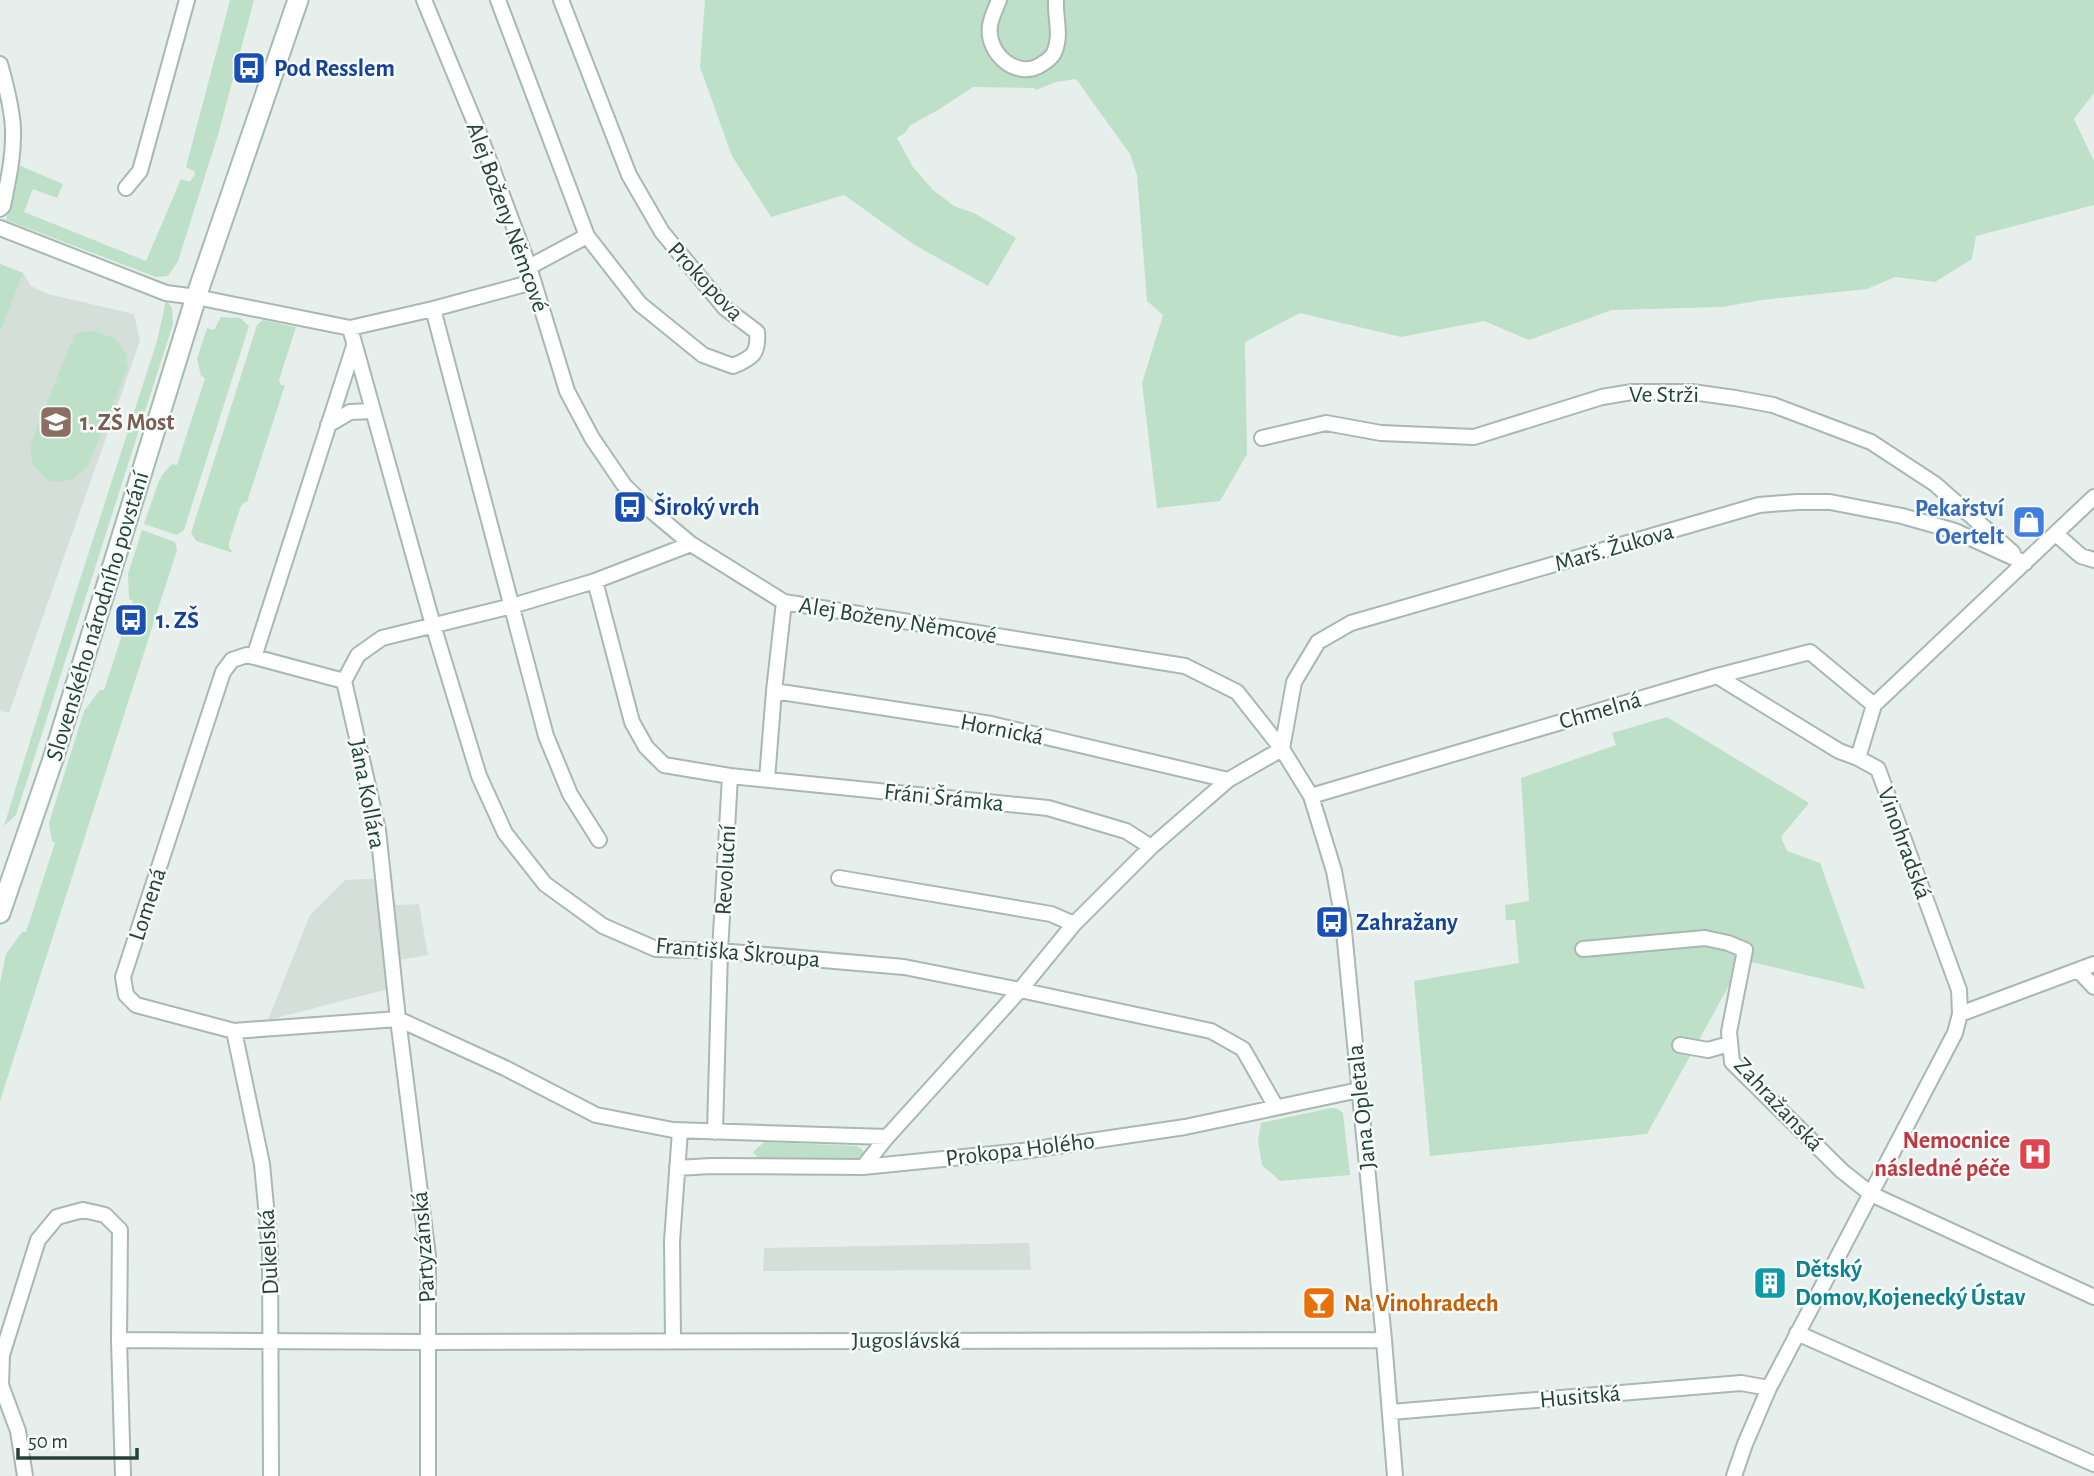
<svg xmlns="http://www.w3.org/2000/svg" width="2094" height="1476" font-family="'Alegreya Sans',sans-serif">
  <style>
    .built { fill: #d4dfda }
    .green { fill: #bfe0c8 }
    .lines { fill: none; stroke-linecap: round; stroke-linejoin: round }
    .street-casing { stroke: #a8b8b2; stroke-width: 18 }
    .secondary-casing { stroke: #a4bbb3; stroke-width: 23 }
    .street { stroke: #fff; stroke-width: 14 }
    .secondary { stroke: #fff; stroke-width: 19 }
    .labels { text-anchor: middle; stroke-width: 5; stroke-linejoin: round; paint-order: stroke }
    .transit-label { font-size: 24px; font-weight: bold; fill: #164399; stroke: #f7fbf9; text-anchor: start }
    .street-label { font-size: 24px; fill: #24423a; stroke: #f7fbf9 }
    .education-label { font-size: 24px; font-weight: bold; fill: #785e54; stroke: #f7fbf9; text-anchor: start }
    .shop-label { font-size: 24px; font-weight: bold; fill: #366cbe; stroke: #f7fbf9; text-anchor: end }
    .health-label { font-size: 24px; font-weight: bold; fill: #be3a42; stroke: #f7fbf9; text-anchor: end }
    .culture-label { font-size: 24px; font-weight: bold; fill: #0d838f; stroke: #f7fbf9; text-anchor: start }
    .food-label { font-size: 24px; font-weight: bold; fill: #c56008; stroke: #f7fbf9; text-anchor: start }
  </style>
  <rect width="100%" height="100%" fill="#e6efeb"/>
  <path class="built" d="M 0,264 L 23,273 L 31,286 L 48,294 L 134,314 L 140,341 L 9,713 L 0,711 Z
    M 389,878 L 396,905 L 419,904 L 428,955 L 399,960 L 400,986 L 268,1020 L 310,915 L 345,880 Z
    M 1029,1243 L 1031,1270 L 763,1271 L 764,1248 Z"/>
  <path class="green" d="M 230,0 L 254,0 L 218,135 L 178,261 L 168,276 L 156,277 L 6,220 L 16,164 L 63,184 L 57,198 L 33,189 L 24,212 L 146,261 L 181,179 L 190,182 L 195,174 L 194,171 L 186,167 Z
    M 705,0 L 2094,0 L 2094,93 L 2074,119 L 2094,161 L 2094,205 L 1976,236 L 1972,259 L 1935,282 L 1895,277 L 1867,289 L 1762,300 L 1723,307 L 1612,310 L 1529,340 L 1484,321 L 1401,337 L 1300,313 L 1245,342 L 1247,454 L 1220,501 L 1157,508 L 1142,383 L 1163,315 L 1147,301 L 1137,175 L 1130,154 L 1076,79 L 1056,82 L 1036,90 L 1034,88 L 973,87 L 938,110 L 909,126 L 906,132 L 897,138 L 913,167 L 933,190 L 954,206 L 974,213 L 1016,238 L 988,286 L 913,244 L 844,195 L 771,217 L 732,156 L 700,67 Z
    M 0,264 L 23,273 L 0,332 Z
    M 166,300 L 172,308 L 173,324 L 16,815 L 4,826 L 75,595 L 157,341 Z
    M 221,317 L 240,318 L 249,326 L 184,530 L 177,535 L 144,524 L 157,486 L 162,475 L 172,464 L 177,465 L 205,378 L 201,376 L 197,359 L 207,328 L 214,330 Z
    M 263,320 L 296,327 L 279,380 L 281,385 L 285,385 L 247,502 L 245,502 L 241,506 L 229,542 L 229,547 L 233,553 L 196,541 L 191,533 L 257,325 Z
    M 93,331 C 116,337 125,342 128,367 L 88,466 L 73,479 L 60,482 L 47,480 L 33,465 L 30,445 L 75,333 Z
    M 142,530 L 175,542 L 177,550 L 0,1101 L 0,983 L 6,954 L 22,932 L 26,932 L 55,843 L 52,841 L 49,823 L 84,711 L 100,690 L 104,690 L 133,601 L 129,599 L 128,574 Z
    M 1667,717 L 1809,803 L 1781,837 L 1787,851 L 1820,863 L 1865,989 L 1743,960 L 1647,1134 L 1430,1156 L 1414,981 L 1519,963 L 1515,920 L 1506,920 L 1505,905 L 1529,901 L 1521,778 L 1616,745 L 1612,733 Z
    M 1331,1108 L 1338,1109 L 1343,1113 L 1350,1175 L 1280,1181 L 1262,1165 L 1258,1141 L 1261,1123 Z
    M 766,1142 L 857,1146 L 863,1150 L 863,1153 L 860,1157 L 857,1159 L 767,1163 L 761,1161 L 753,1152 L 763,1143 Z"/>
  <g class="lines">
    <defs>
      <path id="street" d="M 424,0 L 477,128 L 529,267 L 567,391 L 592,438 L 624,485 L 642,503 L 691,544 L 784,602 L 1185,666 L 1237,692 L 1282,749 L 1311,796 L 1334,871 L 1343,921 L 1384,1340 L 1395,1476
        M 498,0 L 587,236 L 640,304 L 703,355 L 733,366 C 752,358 759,354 757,332 L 725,308 L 662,232 L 629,175 L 561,0
        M 999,0 C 996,8 991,17 990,26 C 986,53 1017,81 1042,64 C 1047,61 1051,58 1054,53 C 1062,35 1055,19 1056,0
        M 0,64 C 6,85 12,107 13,129 C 14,155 8,181 3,206 L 0,209
        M 126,188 L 140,171 L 187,0
        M 0,228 L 166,293 L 196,297 L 350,328 L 433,309 L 533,282
        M 529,267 L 587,236
        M 433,309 L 546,736 L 570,794 L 599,840
        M 350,328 L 433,625 L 479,776 L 505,833 L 545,884 L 603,926 L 656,949 L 720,951 L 904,967 L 1020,990 L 1211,1031 L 1243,1049 L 1276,1107
        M 328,425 L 350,412 L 373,411
        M 1262,438 L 1326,423 L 1381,433 L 1474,437 L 1602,397 L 1632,392 L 1692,392 L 1735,398 L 1773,405 L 1871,442 L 1935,484 L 2013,553
        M 2056,534 L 2081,556 L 2094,560
        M 595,581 L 632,722 L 646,747 L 664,765 L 730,776 L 1048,808 L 1126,831 L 1151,847
        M 254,657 L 354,346
        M 1717,676 L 1839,751 L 1858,758 L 1878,769 L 1959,990 L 1960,1014 L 1955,1033 L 1769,1388 L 1745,1444 L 1734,1476
        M 344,681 L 247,655 L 232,660 L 223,672 L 123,977 L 126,995 L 136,1005 L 234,1031 L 398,1019 L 505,1068 L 596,1115 L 673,1130 L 887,1137
        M 774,691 L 991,724 L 1228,780
        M 1282,749 L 1294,682 L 1318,642 L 1351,623 L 1759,505 L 1797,502 L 1830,502 L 1902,516 L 1955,531 L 2025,563
        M 1858,758 L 1874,705 L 2094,497
        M 767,779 L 774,691 L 784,602
        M 1311,796 L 1717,676 L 1810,652 L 1874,705
        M 839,878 L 1051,914 L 1074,924
        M 1583,949 L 1705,938 L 1728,943 L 1745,950 L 1729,1032 L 1732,1062 L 1842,1171 L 1871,1194 L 2094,1297
        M 2078,970 L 2094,987
        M 1960,1014 L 2094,964
        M 234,1031 L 262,1164 L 270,1249 L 271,1476
        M 1680,1045 L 1708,1050 L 1729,1044
        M 715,1132 L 720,951 L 730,776
        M 863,1167 L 887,1137 L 1020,990 L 1074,924 L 1151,847 L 1228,780 L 1282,749
        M 677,1168 L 711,1166 L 863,1167 L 1023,1151 L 1185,1127 L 1359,1090
        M 1797,1333 L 2094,1464
        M 119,1340 L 427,1342 L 1384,1340
        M 673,1340 L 672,1241 L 680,1131
        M 1391,1412 L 1741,1383 L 1769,1388
        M 25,1476 L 18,1431 L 1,1385 L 2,1355 L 38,1240 L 57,1217 L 83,1210 L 105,1215 L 120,1230 L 119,1340 L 123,1476
        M 428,1476 L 428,1256 L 398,1019 L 378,830 L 344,681 L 358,655 L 382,638 L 512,606 L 595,581 L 691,544"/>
      <path id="secondary" d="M 0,913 L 53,759 L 196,297 L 298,0"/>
    </defs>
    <use href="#street" class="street-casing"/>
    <use href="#secondary" class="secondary-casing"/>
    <use href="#street" class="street"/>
    <use href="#secondary" class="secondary"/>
  </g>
  <defs>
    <symbol id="bus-square" viewBox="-11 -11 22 22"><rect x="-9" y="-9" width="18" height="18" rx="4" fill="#1a4fb4" stroke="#f7fbf9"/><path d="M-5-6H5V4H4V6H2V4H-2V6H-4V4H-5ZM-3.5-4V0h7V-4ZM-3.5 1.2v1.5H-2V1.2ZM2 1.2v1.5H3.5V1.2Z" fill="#fff"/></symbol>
    <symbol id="school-square" viewBox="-11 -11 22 22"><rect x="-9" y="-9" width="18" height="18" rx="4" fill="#8d6e63" stroke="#f7fbf9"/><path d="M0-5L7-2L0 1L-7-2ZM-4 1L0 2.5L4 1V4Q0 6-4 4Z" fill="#fff"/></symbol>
    <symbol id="shop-square" viewBox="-11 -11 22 22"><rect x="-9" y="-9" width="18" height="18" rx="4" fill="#3f7fe0" stroke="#f7fbf9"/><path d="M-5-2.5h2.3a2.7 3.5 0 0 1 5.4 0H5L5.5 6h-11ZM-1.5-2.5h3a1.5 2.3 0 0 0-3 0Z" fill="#fff"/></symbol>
    <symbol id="hospital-square" viewBox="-11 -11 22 22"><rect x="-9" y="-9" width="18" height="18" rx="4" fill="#e0444e" stroke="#f7fbf9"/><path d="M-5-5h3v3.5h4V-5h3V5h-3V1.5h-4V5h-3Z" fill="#fff"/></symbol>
    <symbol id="building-square" viewBox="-11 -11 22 22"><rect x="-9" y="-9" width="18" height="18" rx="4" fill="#0f9aa8" stroke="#f7fbf9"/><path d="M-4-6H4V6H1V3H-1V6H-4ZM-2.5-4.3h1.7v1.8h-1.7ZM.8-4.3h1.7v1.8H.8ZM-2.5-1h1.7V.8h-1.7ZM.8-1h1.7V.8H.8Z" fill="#fff"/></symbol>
    <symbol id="bar-square" viewBox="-11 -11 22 22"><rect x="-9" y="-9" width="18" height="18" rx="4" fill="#e8710a" stroke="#f7fbf9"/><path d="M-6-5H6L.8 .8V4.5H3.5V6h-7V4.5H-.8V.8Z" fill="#fff"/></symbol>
  </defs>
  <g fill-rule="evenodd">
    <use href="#bus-square" x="230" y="49" width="38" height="38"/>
    <use href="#school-square" x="37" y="403" width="38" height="38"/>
    <use href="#bus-square" x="611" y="488" width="38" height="38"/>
    <use href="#shop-square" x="2010" y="503" width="38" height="38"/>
    <use href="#bus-square" x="112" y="601" width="38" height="38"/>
    <use href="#bus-square" x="1313" y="903" width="38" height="38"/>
    <use href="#hospital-square" x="2016" y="1135" width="38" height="38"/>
    <use href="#building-square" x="1751" y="1264" width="38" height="38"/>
    <use href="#bar-square" x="1300" y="1284" width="38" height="38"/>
  </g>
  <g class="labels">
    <g class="transit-label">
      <text x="274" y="76">Pod Resslem</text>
      <text x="654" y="515">Široký vrch</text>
      <text x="156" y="628">1. ZŠ</text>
      <text x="1356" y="930">Zahražany</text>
    </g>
    <g class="street-label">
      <text transform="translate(508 217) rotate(70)" y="8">Alej Boženy Němcové</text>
      <text transform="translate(706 281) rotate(47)" y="8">Prokopova</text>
      <text x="1664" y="402">Ve Strži</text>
      <text transform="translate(1614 547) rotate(-16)" y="8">Marš. Žukova</text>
      <text transform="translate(97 616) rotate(-73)" y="8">Slovenského národního povstání</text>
      <text transform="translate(898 620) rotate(9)" y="8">Alej Boženy Němcové</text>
      <text transform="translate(1600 710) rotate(-16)" y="8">Chmelná</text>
      <text transform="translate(1002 729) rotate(11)" y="8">Hornická</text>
      <text transform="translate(368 794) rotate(79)" y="8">Jána Kollára</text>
      <text transform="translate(944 797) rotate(6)" y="8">Fráni Šrámka</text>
      <text transform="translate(1905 843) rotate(70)" y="8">Vinohradská</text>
      <text transform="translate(725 870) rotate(-87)" y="8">Revoluční</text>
      <text transform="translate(147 904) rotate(-72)" y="8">Lomená</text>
      <text transform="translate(738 952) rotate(5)" y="8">Františka Škroupa</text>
      <text transform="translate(1779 1104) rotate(47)" y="8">Zahražanská</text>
      <text transform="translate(1361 1107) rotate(-96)" y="8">Jana Opletala</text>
      <text transform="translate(1020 1149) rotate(-7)" y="8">Prokopa Holého</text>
      <text transform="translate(423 1247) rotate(-94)" y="8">Partyzánská</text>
      <text transform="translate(268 1252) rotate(-93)" y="8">Dukelská</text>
      <text x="906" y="1348">Jugoslávská</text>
      <text transform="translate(1580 1396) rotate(-5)" y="8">Husitská</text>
    </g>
    <g class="education-label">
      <text x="80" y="430">1. ZŠ Most</text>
    </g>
    <g class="shop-label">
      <text x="2004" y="516">Pekařství<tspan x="2004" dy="28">Oertelt</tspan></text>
    </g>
    <g class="health-label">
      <text x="2010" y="1148">Nemocnice<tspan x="2010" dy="28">následné péče</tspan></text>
    </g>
    <g class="culture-label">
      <text x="1795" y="1277">Dětský<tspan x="1795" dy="28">Domov,Kojenecký Ústav</tspan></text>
    </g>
    <g class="food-label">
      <text x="1344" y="1311">Na Vinohradech</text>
    </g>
  </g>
  <path d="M18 1448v10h119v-10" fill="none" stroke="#24423a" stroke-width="3.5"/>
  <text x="28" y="1448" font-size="21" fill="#24423a" stroke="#f7fbf9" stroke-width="5" paint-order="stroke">50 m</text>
</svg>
